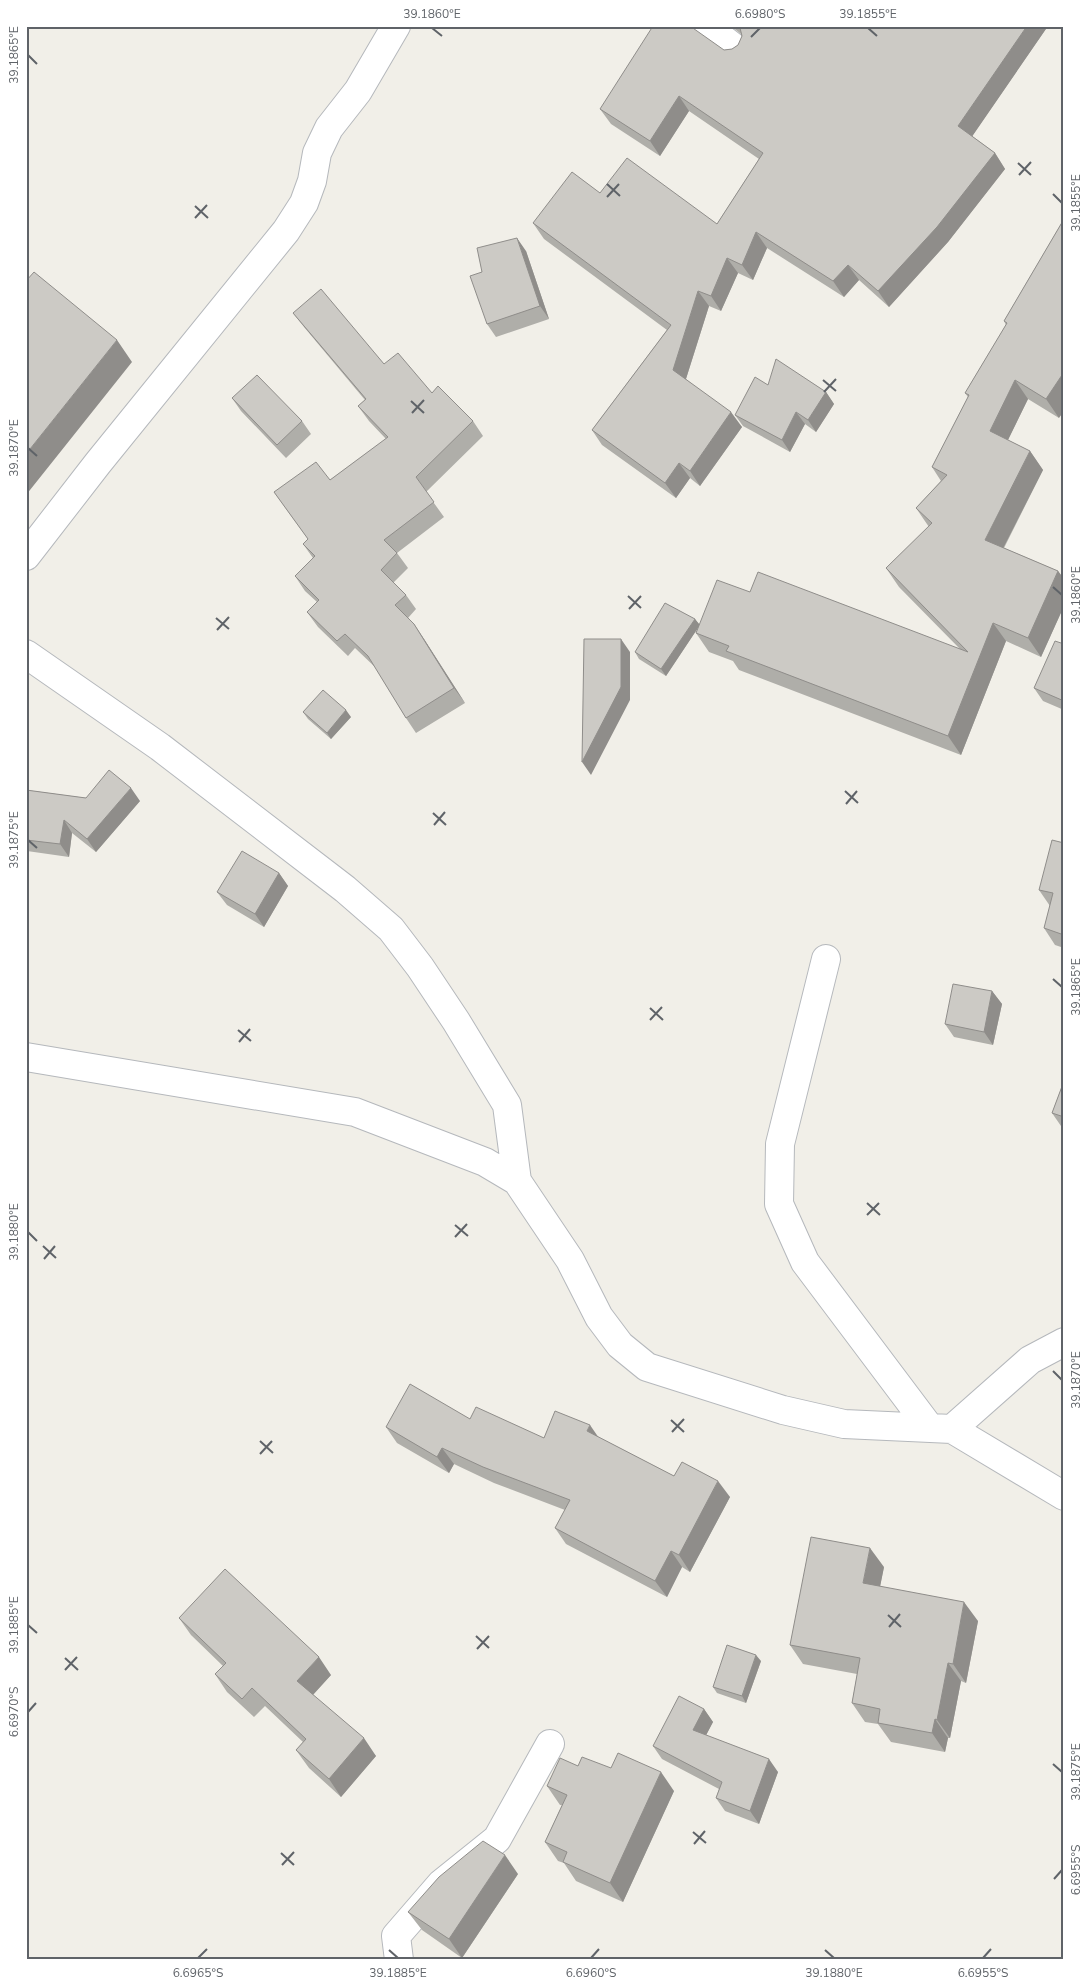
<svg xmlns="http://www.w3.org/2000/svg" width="1090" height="1986" font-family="'Nunito Sans',sans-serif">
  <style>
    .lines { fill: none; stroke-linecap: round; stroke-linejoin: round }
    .minor-casing { stroke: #b5b8bc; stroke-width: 30 }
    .minor { stroke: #fff; stroke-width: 28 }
    .wall { fill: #afaea9 }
    .shaded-wall { fill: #8f8d8a }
    .building { fill: #cccac5; stroke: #8f8d8a }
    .ticks { fill: none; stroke: #5f6368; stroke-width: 2 }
    .neatline { fill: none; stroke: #5f6368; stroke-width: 2 }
    .ticks-label { font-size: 12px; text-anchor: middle; fill: #5f6368 }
  </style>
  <rect width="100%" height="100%" fill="#f1efe8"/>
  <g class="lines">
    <defs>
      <path id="minor" d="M 706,26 L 737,50
        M 26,556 L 98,463 L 286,231 L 304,203 L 312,181 L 317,153 L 329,128 L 358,91 L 396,26
        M 26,654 L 160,747 L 345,889 L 391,929 L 420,967 L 456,1021 L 507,1105 L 517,1181
        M 826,959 L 780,1144 L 779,1204 L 805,1262 L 929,1427
        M 26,1057 L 355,1112 L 485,1162 L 517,1181 L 570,1260 L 599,1317 L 620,1345 L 647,1367 L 783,1410 L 844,1424 L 952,1429 L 1030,1360 L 1064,1342
        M 952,1429 L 1064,1496
        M 399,1960 L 396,1936 L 441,1884 L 497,1839 L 550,1744"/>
    </defs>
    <use href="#minor" class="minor-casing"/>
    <use href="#minor" class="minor"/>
  </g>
  <path class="wall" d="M 731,26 L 1048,26 L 972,136 L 995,153 L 1005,169 L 948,242 L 889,307 L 859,280 L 844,297 L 767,248 L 753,280 L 738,273 L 721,311 L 709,306 L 686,379 L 742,427 L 700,486 L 690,478 L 676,498 L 602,445 L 592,430 L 667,330 L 544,239 L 533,223 L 600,193 L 717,224 L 759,159 L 689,111 L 660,156 L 611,124 L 600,109 L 724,50 L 732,49 L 738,45 L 742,36 L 741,34 Z
    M 1064,219 L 1059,418 L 1028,399 L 1008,440 L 1030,451 L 1043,470 L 1004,548 L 1058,571 L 1064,579 L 1064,606 L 1041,657 L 1006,641 L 961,755 L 739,670 L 733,661 L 709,652 L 696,633 L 699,626 L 666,676 L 639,659 L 635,652 L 695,619 L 699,625 L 750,592 L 960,649 L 899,587 L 886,568 L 929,527 L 916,508 L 941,481 L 932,467 L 968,397 L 965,393 L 1006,325 L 1004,321 Z
    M 526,251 L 549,319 L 496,337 L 487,324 L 482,272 Z
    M 293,313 L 384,364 L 432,393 L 473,421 L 483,436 L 426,492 L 444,517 L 397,553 L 408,568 L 393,583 L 406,595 L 416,609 L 408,618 L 414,624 L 424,639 L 465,703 L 416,733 L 406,718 L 376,668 L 355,648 L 348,656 L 318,627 L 307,612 L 317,602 L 305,591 L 295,576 L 313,558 L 303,544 L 308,539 L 274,492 L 330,480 L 386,439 L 369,421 L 358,406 L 365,400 L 304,327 Z
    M 768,385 L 826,392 L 834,404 L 816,432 L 805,424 L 790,452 L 743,426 L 735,415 Z
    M 232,398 L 302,421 L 311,434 L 286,458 L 241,411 Z
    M 1064,644 L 1064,710 L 1043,701 L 1034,688 Z
    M 303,712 L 351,717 L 331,739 L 308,719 Z
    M 26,790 L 86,798 L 140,801 L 96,852 L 72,833 L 69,857 L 27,851 L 26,850 Z
    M 1064,843 L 1064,948 L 1055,945 L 1044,928 L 1050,906 L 1039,890 Z
    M 279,873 L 288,886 L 264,927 L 227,905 L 217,892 Z
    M 992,991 L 1002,1004 L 993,1045 L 954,1037 L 945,1024 Z
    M 1064,1081 L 1064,1127 L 1061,1126 L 1052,1113 Z
    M 470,1419 L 544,1438 L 598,1437 L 674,1476 L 730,1497 L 690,1572 L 682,1567 L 667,1597 L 566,1544 L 555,1528 L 565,1510 L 494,1483 L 454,1464 L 449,1473 L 397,1443 L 386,1427 Z
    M 884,1567 L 880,1586 L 978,1621 L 966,1683 L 961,1681 L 950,1738 L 948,1738 L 945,1752 L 891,1742 L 878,1724 L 865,1722 L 852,1703 L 857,1674 L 803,1664 L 790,1645 Z
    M 179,1618 L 331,1675 L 313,1695 L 376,1756 L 341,1797 L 309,1768 L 296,1750 L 303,1742 L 265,1706 L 254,1717 L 227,1692 L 215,1674 L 223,1666 L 191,1635 Z
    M 761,1661 L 746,1703 L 717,1693 L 713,1687 Z
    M 704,1709 L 713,1722 L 706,1735 L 778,1772 L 759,1824 L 725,1811 L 716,1798 L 719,1789 L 662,1759 L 653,1746 Z
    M 578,1766 L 674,1791 L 623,1902 L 576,1881 L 564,1863 L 558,1861 L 545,1842 L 562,1805 L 560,1805 L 547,1786 Z
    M 518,1874 L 462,1958 L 422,1930 L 408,1912 Z"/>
  <path class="shaded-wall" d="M 1027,26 L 1048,26 L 969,141 L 958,126 Z
    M 679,96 L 689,111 L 660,156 L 650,141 Z
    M 995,153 L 1005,169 L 948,242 L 889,307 L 878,291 Z
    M 756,232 L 767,248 L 753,280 L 742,265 Z
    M 517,238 L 526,251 L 549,319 L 540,306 Z
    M 727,258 L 738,273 L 721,311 L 711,296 Z
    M 848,265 L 859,280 L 844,297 L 833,281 Z
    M 698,291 L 709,306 L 684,385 L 673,370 Z
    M 117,340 L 132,362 L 26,495 L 26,454 Z
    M 1064,372 L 1064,411 L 1059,418 L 1046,399 Z
    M 1015,380 L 1028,399 L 1003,450 L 990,431 Z
    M 826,392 L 834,404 L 816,432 L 808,420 Z
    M 731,412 L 742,427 L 700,486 L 690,471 Z
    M 796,412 L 805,424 L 790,452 L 782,440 Z
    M 1030,451 L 1043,470 L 998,558 L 985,540 Z
    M 679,463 L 690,478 L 676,498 L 665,483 Z
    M 1058,571 L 1064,579 L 1064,606 L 1041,657 L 1028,638 Z
    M 695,619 L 700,625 L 666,676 L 661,669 Z
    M 993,623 L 1006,641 L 961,755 L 948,736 Z
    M 414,624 L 424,639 L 465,703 L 454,688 Z
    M 621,639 L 630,652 L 630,700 L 591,775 L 582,762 Z
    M 346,710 L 351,717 L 331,739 L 327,733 Z
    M 131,788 L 140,801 L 96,852 L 87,839 Z
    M 64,820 L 72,833 L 69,857 L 60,844 Z
    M 279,873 L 288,886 L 264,927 L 255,914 Z
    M 992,991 L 1002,1004 L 993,1045 L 984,1032 Z
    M 590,1425 L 601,1441 L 587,1431 Z
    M 442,1448 L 454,1464 L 449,1473 L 437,1457 Z
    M 718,1481 L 730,1497 L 690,1572 L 679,1555 Z
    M 870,1548 L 884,1567 L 877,1602 L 863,1583 Z
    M 671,1551 L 682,1567 L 667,1597 L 655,1581 Z
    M 964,1602 L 978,1621 L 966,1683 L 953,1664 Z
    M 756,1655 L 761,1661 L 746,1703 L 742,1696 Z
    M 319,1657 L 331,1675 L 309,1699 L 297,1681 Z
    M 948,1663 L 961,1681 L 950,1738 L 937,1720 Z
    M 704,1709 L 713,1722 L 702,1743 L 693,1730 Z
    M 935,1719 L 948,1738 L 945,1752 L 932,1733 Z
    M 364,1738 L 376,1756 L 341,1797 L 329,1779 Z
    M 769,1759 L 778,1772 L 759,1824 L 750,1811 Z
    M 661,1772 L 674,1791 L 623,1902 L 610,1883 Z
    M 505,1855 L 518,1874 L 462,1958 L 449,1939 Z"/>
  <path class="building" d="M 653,26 L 690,26 L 724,50 L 732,49 L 738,45 L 742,36 L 740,28 L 739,26 L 1027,26 L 958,126 L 995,153 L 937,227 L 878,291 L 848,265 L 833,281 L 756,232 L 742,265 L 727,258 L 711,296 L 698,291 L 673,370 L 731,412 L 690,471 L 679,463 L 665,483 L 592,430 L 671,325 L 533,223 L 572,172 L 600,193 L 627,158 L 717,224 L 763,153 L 679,96 L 650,141 L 600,109 Z
    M 1064,219 L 1064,372 L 1046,399 L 1015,380 L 990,431 L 1030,451 L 985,540 L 1058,571 L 1028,638 L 993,623 L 948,736 L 726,651 L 729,646 L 696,633 L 717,580 L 750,592 L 758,572 L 968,652 L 886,568 L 932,523 L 916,508 L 947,475 L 932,467 L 969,395 L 965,393 L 1007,323 L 1004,321 Z
    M 517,238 L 540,306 L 487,324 L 470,276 L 482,272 L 477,248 Z
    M 34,272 L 117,340 L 26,454 L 26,281 Z
    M 321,289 L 384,364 L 398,353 L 432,393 L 438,386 L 473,421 L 416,477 L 434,502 L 384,540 L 397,553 L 381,570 L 406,595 L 395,605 L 414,624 L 454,688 L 406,718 L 368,656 L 345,634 L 337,641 L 307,612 L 319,600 L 295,576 L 315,556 L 303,544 L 308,539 L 274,492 L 316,462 L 330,480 L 388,437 L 358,406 L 366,399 L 293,313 Z
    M 776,359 L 826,392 L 808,420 L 796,412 L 782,440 L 735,415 L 755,377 L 768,385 Z
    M 257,375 L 302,421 L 277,445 L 232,398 Z
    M 665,603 L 695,619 L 661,669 L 635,652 Z
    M 584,639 L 621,639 L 621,687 L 582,762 Z
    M 1055,641 L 1064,644 L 1064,701 L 1034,688 Z
    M 323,690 L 346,710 L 327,733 L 303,712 Z
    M 109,770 L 131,788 L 87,839 L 64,820 L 60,844 L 26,840 L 26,790 L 86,798 Z
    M 1052,840 L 1064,843 L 1064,935 L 1044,928 L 1053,893 L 1039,890 Z
    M 242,851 L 279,873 L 255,914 L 217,892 Z
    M 953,984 L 992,991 L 984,1032 L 945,1024 Z
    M 1064,1081 L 1064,1117 L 1052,1113 Z
    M 410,1384 L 470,1419 L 476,1407 L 544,1438 L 555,1411 L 590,1425 L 587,1431 L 674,1476 L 682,1462 L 718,1481 L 679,1555 L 671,1551 L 655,1581 L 555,1528 L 570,1500 L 483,1467 L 442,1448 L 437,1457 L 386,1427 Z
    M 811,1537 L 870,1548 L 863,1583 L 964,1602 L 953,1664 L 948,1663 L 937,1720 L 935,1719 L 932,1733 L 878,1723 L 880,1709 L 852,1703 L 860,1658 L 790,1645 Z
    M 225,1569 L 319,1657 L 297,1681 L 364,1738 L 329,1779 L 296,1750 L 306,1739 L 252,1688 L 242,1699 L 215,1674 L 226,1663 L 179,1618 Z
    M 727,1645 L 756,1655 L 742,1696 L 713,1687 Z
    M 679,1696 L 704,1709 L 693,1730 L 769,1759 L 750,1811 L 716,1798 L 722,1782 L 653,1746 Z
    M 618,1753 L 661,1772 L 610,1883 L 563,1862 L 567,1852 L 545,1842 L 567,1795 L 547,1786 L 560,1758 L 578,1766 L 582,1757 L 611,1768 Z
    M 483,1841 L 505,1855 L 449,1939 L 408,1912 L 439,1877 Z"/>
  <path class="ticks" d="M 432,28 L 442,36M 868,28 L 877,36M 751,37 L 760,28M 28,55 L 37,64M 1018,163 L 1031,175M 1019,175 L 1031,162M 607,184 L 620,196M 1053,194 L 1062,203M 607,197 L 619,184M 195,206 L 208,218M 195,218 L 207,205M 823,380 L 836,391M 824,392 L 836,379M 411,401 L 424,413M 412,413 L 424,400M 28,448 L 37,456M 1053,587 L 1062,595M 628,596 L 641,608M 629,609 L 641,596M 216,618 L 229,629M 217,630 L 229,617M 845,791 L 858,803M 846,804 L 857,791M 433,813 L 446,825M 434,825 L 445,812M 28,840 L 37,848M 1053,979 L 1062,987M 650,1008 L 663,1020M 650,1020 L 662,1007M 238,1030 L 251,1041M 239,1042 L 250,1029M 867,1203 L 880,1215M 867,1215 L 879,1203M 455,1225 L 468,1236M 28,1232 L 37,1241M 455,1237 L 467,1224M 43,1246 L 56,1258M 44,1259 L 55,1246M 1053,1371 L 1062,1380M 671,1420 L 684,1432M 672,1432 L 684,1419M 260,1441 L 273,1453M 260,1454 L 272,1441M 888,1615 L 901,1627M 28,1625 L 37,1633M 889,1627 L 900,1614M 476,1636 L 489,1648M 477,1649 L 489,1636M 65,1658 L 78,1670M 65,1670 L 77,1657M 28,1712 L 36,1703M 1053,1764 L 1062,1772M 693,1832 L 706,1843M 694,1844 L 705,1831M 281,1853 L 294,1865M 282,1865 L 294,1852M 1054,1879 L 1062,1870M 389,1950 L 398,1958M 825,1950 L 834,1958M 198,1958 L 207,1949M 591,1958 L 599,1949M 983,1958 L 991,1949"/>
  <rect width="1090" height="1986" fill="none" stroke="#ffffff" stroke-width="55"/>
  <rect x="28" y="28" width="1034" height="1930" class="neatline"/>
  <g class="ticks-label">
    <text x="432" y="18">39.1860°E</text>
    <text x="760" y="18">6.6980°S</text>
    <text x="868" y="18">39.1855°E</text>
    <text transform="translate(14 55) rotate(-90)" y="4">39.1865°E</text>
    <text transform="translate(1076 203) rotate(-90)" y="4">39.1855°E</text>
    <text transform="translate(14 448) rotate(-90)" y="4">39.1870°E</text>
    <text transform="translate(1076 595) rotate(-90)" y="4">39.1860°E</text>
    <text transform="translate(14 840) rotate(-90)" y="4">39.1875°E</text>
    <text transform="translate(1076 987) rotate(-90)" y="4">39.1865°E</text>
    <text transform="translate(14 1232) rotate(-90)" y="4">39.1880°E</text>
    <text transform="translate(1076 1380) rotate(-90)" y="4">39.1870°E</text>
    <text transform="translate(14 1625) rotate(-90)" y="4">39.1885°E</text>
    <text transform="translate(14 1712) rotate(-90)" y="4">6.6970°S</text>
    <text transform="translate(1076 1772) rotate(-90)" y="4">39.1875°E</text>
    <text transform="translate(1076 1870) rotate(-90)" y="4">6.6955°S</text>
    <text x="198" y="1977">6.6965°S</text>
    <text x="398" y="1977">39.1885°E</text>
    <text x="591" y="1977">6.6960°S</text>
    <text x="834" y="1977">39.1880°E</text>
    <text x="983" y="1977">6.6955°S</text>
  </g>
</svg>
